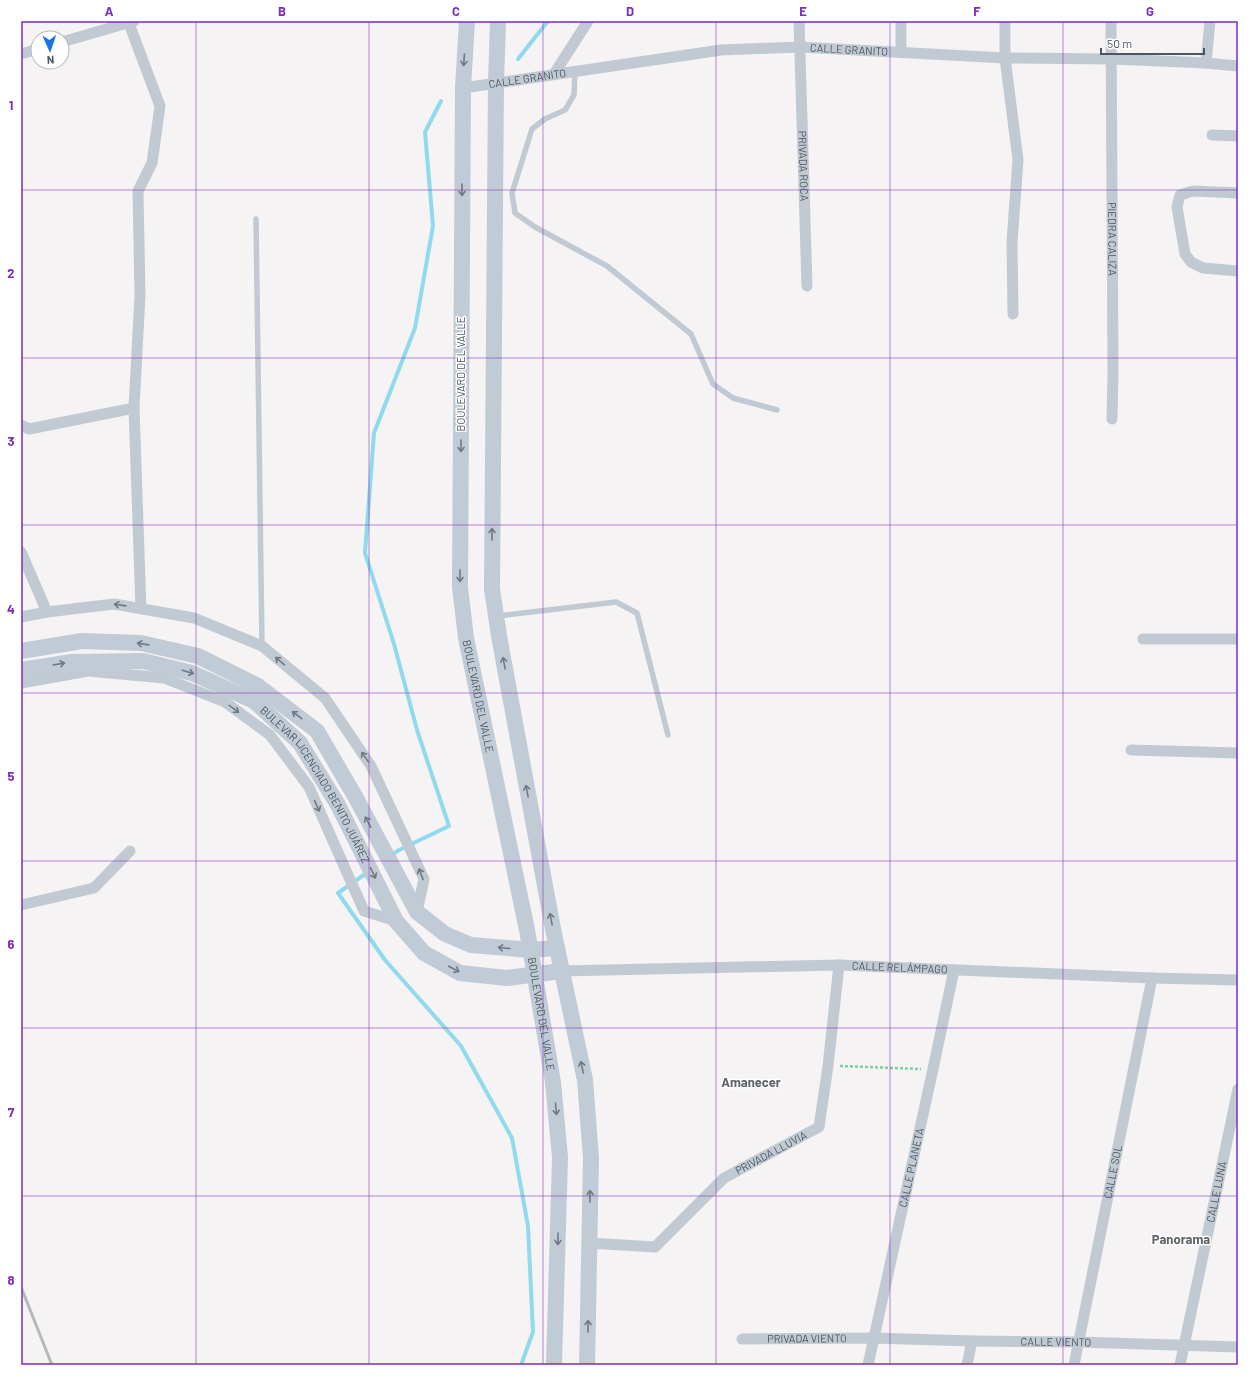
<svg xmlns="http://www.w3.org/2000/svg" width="1259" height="1386" font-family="Barlow,sans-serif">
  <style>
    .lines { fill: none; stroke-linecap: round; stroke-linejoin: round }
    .stream { stroke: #90daee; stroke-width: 4 }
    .path { stroke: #7ad0a6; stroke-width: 2.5; stroke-dasharray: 3 2; stroke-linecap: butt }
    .lane { stroke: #c1cad2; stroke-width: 5.5 }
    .street { stroke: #c1cad2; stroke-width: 11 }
    .secondary { stroke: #c1cbd6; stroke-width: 16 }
    .rail { stroke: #b5b8bd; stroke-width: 3 }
    .oneway { stroke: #6e7984 }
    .oneway2 { stroke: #6e7983 }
    .grid { fill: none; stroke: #7b2cbf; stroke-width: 1; stroke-opacity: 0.55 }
    .labels { text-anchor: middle; stroke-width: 3; stroke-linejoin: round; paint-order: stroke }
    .street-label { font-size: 11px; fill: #4a5661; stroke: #fff }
    .quarter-label { font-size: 13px; font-weight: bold; fill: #5f6368; stroke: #fff }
    .neatline { fill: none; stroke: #7b2cbf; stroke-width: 1.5 }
    .grid-label { font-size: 13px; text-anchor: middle; font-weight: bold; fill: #7b2cbf }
  </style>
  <rect width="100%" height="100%" fill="#f5f3f3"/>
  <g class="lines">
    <path class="stream" d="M 518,59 L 548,21
      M 390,856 L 399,850 L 449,826 L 417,730 L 394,644 L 365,553 L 374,433 L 415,328 L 433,226 L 425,132 L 441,101
      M 368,872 L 338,893 L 385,960 L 461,1046 L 512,1138 L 528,1226 L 533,1332 L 521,1365"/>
    <path class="path" d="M 840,1066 L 921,1069"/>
    <path class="lane" d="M 575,71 L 574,95 L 565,110 L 545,119 L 532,129 L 512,193 L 515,213 L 535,227 L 607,266 L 691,334 L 713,384 L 733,398 L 777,410
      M 256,219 L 262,646
      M 498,616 L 616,602 L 637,613 L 668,735"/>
    <g class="street">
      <path id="s1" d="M 799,21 L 807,286"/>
      <path d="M 901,21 L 901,52"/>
      <path d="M 1005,21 L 1005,58 L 1018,160 L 1012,242 L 1013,314"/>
      <path id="s2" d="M 1111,21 L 1113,372 L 1112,419"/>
      <path d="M 62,42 L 134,21"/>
      <path d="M 21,54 L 38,49"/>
      <path d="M 1206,63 L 1210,21"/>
      <path d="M 554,74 L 588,21"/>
      <path id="s3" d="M 463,88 L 721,50 L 800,47 L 1005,58 L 1112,59 L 1206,63 L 1238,66"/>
      <path d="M 1212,135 L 1238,136"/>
      <path d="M 1238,193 L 1193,191 L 1180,195 L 1177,207 L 1185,254 L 1191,262 L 1203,268 L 1238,271"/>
      <path d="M 134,408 L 141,609"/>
      <path d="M 21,425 L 29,429 L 134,408 L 140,295 L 138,191 L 152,163 L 160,106 L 128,21"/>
      <path d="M 21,552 L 47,612"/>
      <path d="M 21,617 L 47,612 L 114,604 L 194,618 L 262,646 L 325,698 L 371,766 L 424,879 L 417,912"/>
      <path d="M 1143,639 L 1238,639"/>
      <path d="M 21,683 L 88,671 L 164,678 L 225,702 L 270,735 L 309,787 L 364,911 L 396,921"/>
      <path d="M 1131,750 L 1238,753"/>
      <path d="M 21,905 L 94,888 L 130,851"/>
      <path id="s4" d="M 561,971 L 839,965 L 1152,978 L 1238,980"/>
      <path id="s5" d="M 589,1243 L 655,1247 L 724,1178 L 819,1127 L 828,1066 L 839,965"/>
      <path id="s6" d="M 742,1339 L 873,1338 L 972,1341 L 1079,1342 L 1238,1347"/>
      <path id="s7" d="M 868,1365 L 933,1069 L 954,970"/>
      <path d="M 967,1365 L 972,1341"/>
      <path id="s8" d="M 1074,1365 L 1152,978"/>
      <path id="s9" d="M 1180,1365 L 1238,1089"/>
    </g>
    <g class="secondary">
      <path id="s10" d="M 467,21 L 463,88 L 460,587 L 466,638 L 527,930 L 553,1082 L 560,1157 L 554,1365"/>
      <path d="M 498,21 L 496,83 L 492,589 L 499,636 L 553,929 L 585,1080 L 591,1158 L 587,1365"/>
      <path d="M 21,651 L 82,641 L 141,643 L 198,656 L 258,686 L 317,731 L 356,798 L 417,912 L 445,934 L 471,945 L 530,950 L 557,948"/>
      <path id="s11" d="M 21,670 L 72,662 L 143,661 L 192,673 L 254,701 L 300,743 L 338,805 L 396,921 L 424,953 L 460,973 L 507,978 L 561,971"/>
    </g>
    <path class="rail" d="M 21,1287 L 52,1365"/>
  </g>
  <defs><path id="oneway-shaft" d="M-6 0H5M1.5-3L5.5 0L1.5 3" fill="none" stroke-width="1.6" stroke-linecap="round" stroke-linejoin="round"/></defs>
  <g class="oneway">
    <use href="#oneway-shaft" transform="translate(464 60) rotate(94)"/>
    <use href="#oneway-shaft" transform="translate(462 190) rotate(90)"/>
    <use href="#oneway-shaft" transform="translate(461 446) rotate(90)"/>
    <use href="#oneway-shaft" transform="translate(492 534) rotate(-90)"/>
    <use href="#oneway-shaft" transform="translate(460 576) rotate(90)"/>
    <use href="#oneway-shaft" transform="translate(143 644) rotate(-172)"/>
    <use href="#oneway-shaft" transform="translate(504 663) rotate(-101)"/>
    <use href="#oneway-shaft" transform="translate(59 664) rotate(-10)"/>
    <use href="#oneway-shaft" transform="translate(188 672) rotate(16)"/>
    <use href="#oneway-shaft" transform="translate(297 715) rotate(-143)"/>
    <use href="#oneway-shaft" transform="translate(527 791) rotate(-101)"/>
    <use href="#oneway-shaft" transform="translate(368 822) rotate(-118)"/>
    <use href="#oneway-shaft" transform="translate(373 873) rotate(64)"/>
    <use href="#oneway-shaft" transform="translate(551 919) rotate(-101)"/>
    <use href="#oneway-shaft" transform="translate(504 948) rotate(-175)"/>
    <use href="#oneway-shaft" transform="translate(454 969) rotate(28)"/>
    <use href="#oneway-shaft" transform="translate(582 1067) rotate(-102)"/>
    <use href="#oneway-shaft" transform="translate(556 1109) rotate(85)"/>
    <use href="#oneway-shaft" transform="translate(590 1196) rotate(-89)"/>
    <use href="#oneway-shaft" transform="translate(558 1239) rotate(91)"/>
    <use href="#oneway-shaft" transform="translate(588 1326) rotate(-89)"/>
  </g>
  <g class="oneway2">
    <use href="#oneway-shaft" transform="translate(120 605) rotate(-172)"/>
    <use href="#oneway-shaft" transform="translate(280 661) rotate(-140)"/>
    <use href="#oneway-shaft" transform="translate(234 709) rotate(36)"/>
    <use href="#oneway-shaft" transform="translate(365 757) rotate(-125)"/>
    <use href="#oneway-shaft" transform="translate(317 806) rotate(66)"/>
    <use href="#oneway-shaft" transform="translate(421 874) rotate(-111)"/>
  </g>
  <path class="grid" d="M 196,21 L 196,1365M 369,21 L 369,1365M 543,21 L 543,1365M 716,21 L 716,1365M 890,21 L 890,1365M 1063,21 L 1063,1365M 21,190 L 1238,190M 21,358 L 1238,358M 21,525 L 1238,525M 21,693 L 1238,693M 21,861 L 1238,861M 21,1028 L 1238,1028M 21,1196 L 1238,1196"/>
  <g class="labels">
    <g class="street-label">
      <text dy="4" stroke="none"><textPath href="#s3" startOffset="389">CALLE GRANITO</textPath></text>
      <text dy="4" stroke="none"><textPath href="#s3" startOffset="65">CALLE GRANITO</textPath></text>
      <text dy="4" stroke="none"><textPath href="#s1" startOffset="145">PRIVADA ROCA</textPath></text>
      <text dy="4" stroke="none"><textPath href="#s2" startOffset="218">PIEDRA CALIZA</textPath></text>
      <text transform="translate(461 374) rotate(-90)" y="4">BOULEVARD DEL VALLE</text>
      <text dy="4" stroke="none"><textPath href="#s10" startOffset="677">BOULEVARD DEL VALLE</textPath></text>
      <text dy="4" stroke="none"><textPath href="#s11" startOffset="346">BULEVAR LICENCIADO BENITO JUÁREZ</textPath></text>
      <text dy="4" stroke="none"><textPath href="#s4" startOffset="339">CALLE RELÁMPAGO</textPath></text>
      <text dy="4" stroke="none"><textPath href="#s10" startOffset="1001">BOULEVARD DEL VALLE</textPath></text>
      <text dy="4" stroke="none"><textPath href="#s5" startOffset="217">PRIVADA LLUVIA</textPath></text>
      <text dy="4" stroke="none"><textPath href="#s7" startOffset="202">CALLE PLANETA</textPath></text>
      <text dy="4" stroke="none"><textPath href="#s8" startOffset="197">CALLE SOL</textPath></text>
      <text dy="4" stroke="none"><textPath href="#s9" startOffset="177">CALLE LUNA</textPath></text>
      <text dy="4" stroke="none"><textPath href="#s6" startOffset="65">PRIVADA VIENTO</textPath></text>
      <text dy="4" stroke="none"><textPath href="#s6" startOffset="314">CALLE VIENTO</textPath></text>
    </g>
    <g class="quarter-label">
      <text x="751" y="1087">Amanecer</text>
      <text x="1181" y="1244">Panorama</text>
    </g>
  </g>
  <rect width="1259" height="1386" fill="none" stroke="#ffffff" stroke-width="44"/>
  <g transform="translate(50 50) rotate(177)"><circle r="19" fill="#ffffff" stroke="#b7bbc0"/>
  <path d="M0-3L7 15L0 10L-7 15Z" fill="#1a73e8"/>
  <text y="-6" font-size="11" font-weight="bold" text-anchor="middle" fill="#4a5661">N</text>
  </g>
  <path d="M1101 48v6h103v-6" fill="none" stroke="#4a5661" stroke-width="2"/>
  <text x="1107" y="48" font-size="12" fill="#4a5661" stroke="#ffffff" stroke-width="3" paint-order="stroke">50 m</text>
  <rect x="22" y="22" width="1215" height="1342" class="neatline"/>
  <g class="grid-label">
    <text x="109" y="16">A</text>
    <text x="282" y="16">B</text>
    <text x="456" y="16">C</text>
    <text x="630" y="16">D</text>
    <text x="803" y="16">E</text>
    <text x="977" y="16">F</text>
    <text x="1150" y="16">G</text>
    <text x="11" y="110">1</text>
    <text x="11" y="278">2</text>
    <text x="11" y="446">3</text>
    <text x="11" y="614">4</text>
    <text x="11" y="781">5</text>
    <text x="11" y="949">6</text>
    <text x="11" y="1117">7</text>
    <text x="11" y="1285">8</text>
  </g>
</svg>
